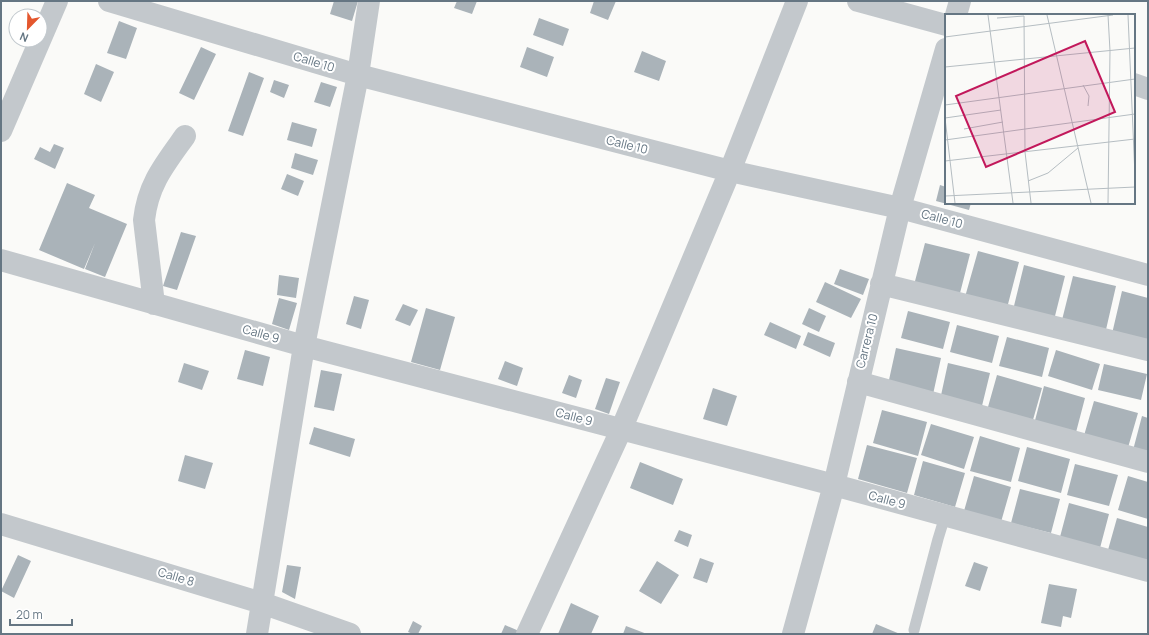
<svg xmlns="http://www.w3.org/2000/svg" width="1149" height="635" font-family="Manrope,sans-serif">
  <style>
    .building { fill: #aab3b9 }
    .lines { fill: none; stroke-linecap: round; stroke-linejoin: round }
    .lane { stroke: #c3c8cc; stroke-width: 11 }
    .street { stroke: #c3c8cc; stroke-width: 22 }
    .labels { text-anchor: middle; stroke-width: 4; stroke-linejoin: round; paint-order: stroke }
    .street-label { font-size: 12px; fill: #657683; stroke: #fff }
    .inset-road { fill: none; stroke: #b5bdc2; stroke-width: 1 }
    .view { fill: #c2185b; fill-opacity: 0.15; stroke: #c2185b; stroke-width: 2 }
    .inset-edge { fill: none; stroke: #657683; stroke-width: 2 }
  </style>
  <rect width="100%" height="100%" fill="#fafaf8"/>
  <path class="building" d="M 334,1 L 358,1 L 352,21 L 330,14 Z
    M 457,1 L 477,1 L 472,14 L 454,8 Z
    M 594,1 L 616,1 L 608,20 L 590,13 Z
    M 539,18 L 569,29 L 563,46 L 533,35 Z
    M 119,21 L 137,28 L 126,59 L 107,53 Z
    M 201,47 L 216,54 L 194,100 L 179,93 Z
    M 527,47 L 554,57 L 547,77 L 520,67 Z
    M 642,51 L 666,61 L 659,81 L 634,72 Z
    M 96,64 L 114,72 L 101,102 L 84,94 Z
    M 249,72 L 264,78 L 243,136 L 228,131 Z
    M 274,80 L 289,85 L 284,98 L 270,92 Z
    M 321,82 L 337,87 L 330,107 L 314,102 Z
    M 292,122 L 317,129 L 312,147 L 287,140 Z
    M 54,144 L 64,148 L 55,169 L 34,159 L 40,147 L 50,152 Z
    M 295,153 L 318,160 L 313,175 L 291,168 Z
    M 287,174 L 304,181 L 298,196 L 281,189 Z
    M 67,183 L 95,195 L 89,208 L 127,224 L 105,277 L 85,269 L 95,243 L 84,269 L 39,250 Z
    M 940,185 L 946,187 L 946,203 L 971,203 L 969,210 L 936,201 Z
    M 181,232 L 196,236 L 177,290 L 163,286 Z
    M 925,243 L 970,254 L 959,297 L 914,285 Z
    M 978,251 L 1019,262 L 1007,308 L 965,297 Z
    M 1024,265 L 1065,276 L 1054,320 L 1013,310 Z
    M 840,269 L 869,279 L 863,295 L 834,284 Z
    M 279,275 L 299,278 L 296,298 L 277,295 Z
    M 1073,276 L 1116,286 L 1105,334 L 1061,324 Z
    M 825,282 L 861,299 L 851,318 L 816,302 Z
    M 1122,291 L 1148,298 L 1148,347 L 1111,338 Z
    M 354,296 L 369,300 L 361,329 L 346,324 Z
    M 279,298 L 297,303 L 289,330 L 272,324 Z
    M 403,304 L 418,310 L 410,326 L 395,320 Z
    M 426,308 L 455,317 L 440,370 L 411,362 Z
    M 809,308 L 826,316 L 819,332 L 802,324 Z
    M 908,311 L 950,322 L 943,349 L 901,338 Z
    M 770,322 L 801,336 L 796,349 L 764,335 Z
    M 957,325 L 999,336 L 992,363 L 950,352 Z
    M 808,332 L 835,343 L 830,357 L 803,345 Z
    M 1007,337 L 1049,348 L 1042,377 L 999,366 Z
    M 896,348 L 941,358 L 932,399 L 887,389 Z
    M 245,350 L 270,357 L 263,386 L 237,379 Z
    M 1056,350 L 1100,364 L 1092,390 L 1048,376 Z
    M 505,361 L 523,368 L 517,386 L 498,379 Z
    M 184,363 L 209,371 L 202,390 L 178,382 Z
    M 948,363 L 990,373 L 981,410 L 940,400 Z
    M 1104,364 L 1147,374 L 1141,400 L 1098,390 Z
    M 321,370 L 342,374 L 334,411 L 314,407 Z
    M 569,375 L 582,380 L 576,398 L 562,393 Z
    M 997,375 L 1042,388 L 1031,427 L 986,414 Z
    M 606,378 L 620,382 L 609,414 L 595,409 Z
    M 1044,386 L 1085,398 L 1074,440 L 1033,428 Z
    M 713,388 L 737,396 L 727,426 L 703,419 Z
    M 1094,401 L 1138,413 L 1127,451 L 1083,439 Z
    M 882,410 L 927,422 L 918,456 L 873,443 Z
    M 1142,416 L 1148,418 L 1148,459 L 1132,454 Z
    M 931,424 L 974,437 L 964,469 L 921,455 Z
    M 314,427 L 355,439 L 350,457 L 309,444 Z
    M 980,436 L 1020,448 L 1011,482 L 970,471 Z
    M 867,445 L 917,458 L 907,493 L 858,479 Z
    M 1027,447 L 1070,459 L 1061,493 L 1018,481 Z
    M 185,455 L 213,463 L 205,489 L 178,481 Z
    M 923,461 L 965,473 L 955,507 L 914,495 Z
    M 640,462 L 683,479 L 673,505 L 630,488 Z
    M 1075,464 L 1118,475 L 1109,506 L 1067,495 Z
    M 974,476 L 1011,487 L 1001,522 L 964,511 Z
    M 1128,476 L 1148,482 L 1148,519 L 1118,510 Z
    M 1020,489 L 1060,499 L 1051,533 L 1011,523 Z
    M 1069,503 L 1109,514 L 1100,548 L 1060,537 Z
    M 1117,518 L 1148,527 L 1148,562 L 1108,550 Z
    M 679,530 L 692,535 L 688,547 L 674,541 Z
    M 18,555 L 31,561 L 14,598 L 1,591 Z
    M 700,558 L 714,563 L 707,583 L 693,578 Z
    M 657,561 L 679,575 L 661,604 L 639,591 Z
    M 974,562 L 988,567 L 980,591 L 965,586 Z
    M 287,565 L 301,567 L 295,599 L 282,592 Z
    M 1049,584 L 1077,589 L 1071,618 L 1063,616 L 1061,627 L 1041,623 Z
    M 571,603 L 599,616 L 591,634 L 558,634 Z
    M 413,621 L 422,626 L 418,634 L 413,634 L 408,632 Z
    M 876,624 L 900,634 L 872,634 Z
    M 505,625 L 519,631 L 518,634 L 501,634 Z
    M 626,626 L 647,634 L 623,634 Z"/>
  <g class="lines">
    <path class="lane" d="M 914,630 L 938,539 L 945,516"/>
    <path class="street" d="M 109,1 L 358,75 L 730,171 L 900,208 L 1148,275
      M 858,1 L 946,25
      M 956,15 L 960,1
      M 1134,84 L 1148,89
      M 1,131 L 57,1
      M 1,260 L 304,346 L 834,485 L 1148,571
      M 881,284 L 1148,350
      M 154,304 L 144,220 C 148,184 165,164 185,136
      M 858,382 L 1148,462
      M 1,524 L 262,603 L 350,634
      M 257,634 L 304,346 L 358,75 L 369,1
      M 527,634 L 621,430 L 730,171 L 797,1
      M 793,634 L 834,485 L 900,208 L 946,49"/>
  </g>
  <g class="labels">
    <g class="street-label">
      <text transform="translate(314 62) rotate(17)" y="4">Calle 10</text>
      <text transform="translate(627 145) rotate(14)" y="4">Calle 10</text>
      <text transform="translate(942 219) rotate(15)" y="4">Calle 10</text>
      <text transform="translate(261 334) rotate(16)" y="4">Calle 9</text>
      <text transform="translate(867 341) rotate(-76)" y="4">Carrera 10</text>
      <text transform="translate(574 417) rotate(15)" y="4">Calle 9</text>
      <text transform="translate(887 500) rotate(15)" y="4">Calle 9</text>
      <text transform="translate(176 577) rotate(17)" y="4">Calle 8</text>
    </g>
  </g>
  <g transform="translate(945 14)">
    <rect width="190" height="190" fill="#fafaf8"/>
    <path class="inset-road" d="M 43,1 L 68,189M 102,1 L 146,189M 163,1 L 165,37 L 163,189M 183,1 L 190,162M 52,4 L 79,2 L 80,138 L 86,189M 0,23 L 168,1M 0,53 L 190,34M 138,71 L 144,82 L 143,92M 0,91 L 190,65M 0,104 L 10,189M 0,104 L 56,96M 19,115 L 58,108M 0,126 L 190,100M 0,147 L 190,125M 83,167 L 103,159 L 133,134M 0,182 L 190,173"/>
    <path class="view" d="M 140,27 L 170,98 L 41,153 L 11,82 Z"/>
    <rect width="190" height="190" class="inset-edge"/>
  </g>
  <rect width="1149" height="635" fill="none" stroke="#657683" stroke-width="4"/>
  <g transform="translate(28 28) rotate(203)"><circle r="19" fill="#ffffff" stroke="#c1c8cd"/>
  <path d="M0-3L7 15L0 10L-7 15Z" fill="#e4572e"/>
  <text y="-6" font-size="11" font-weight="bold" text-anchor="middle" fill="#657683">N</text>
  </g>
  <path d="M10 619v6h62v-6" fill="none" stroke="#657683" stroke-width="2"/>
  <text x="16" y="619" font-size="12" fill="#657683" stroke="#ffffff" stroke-width="3" paint-order="stroke">20 m</text>
</svg>
